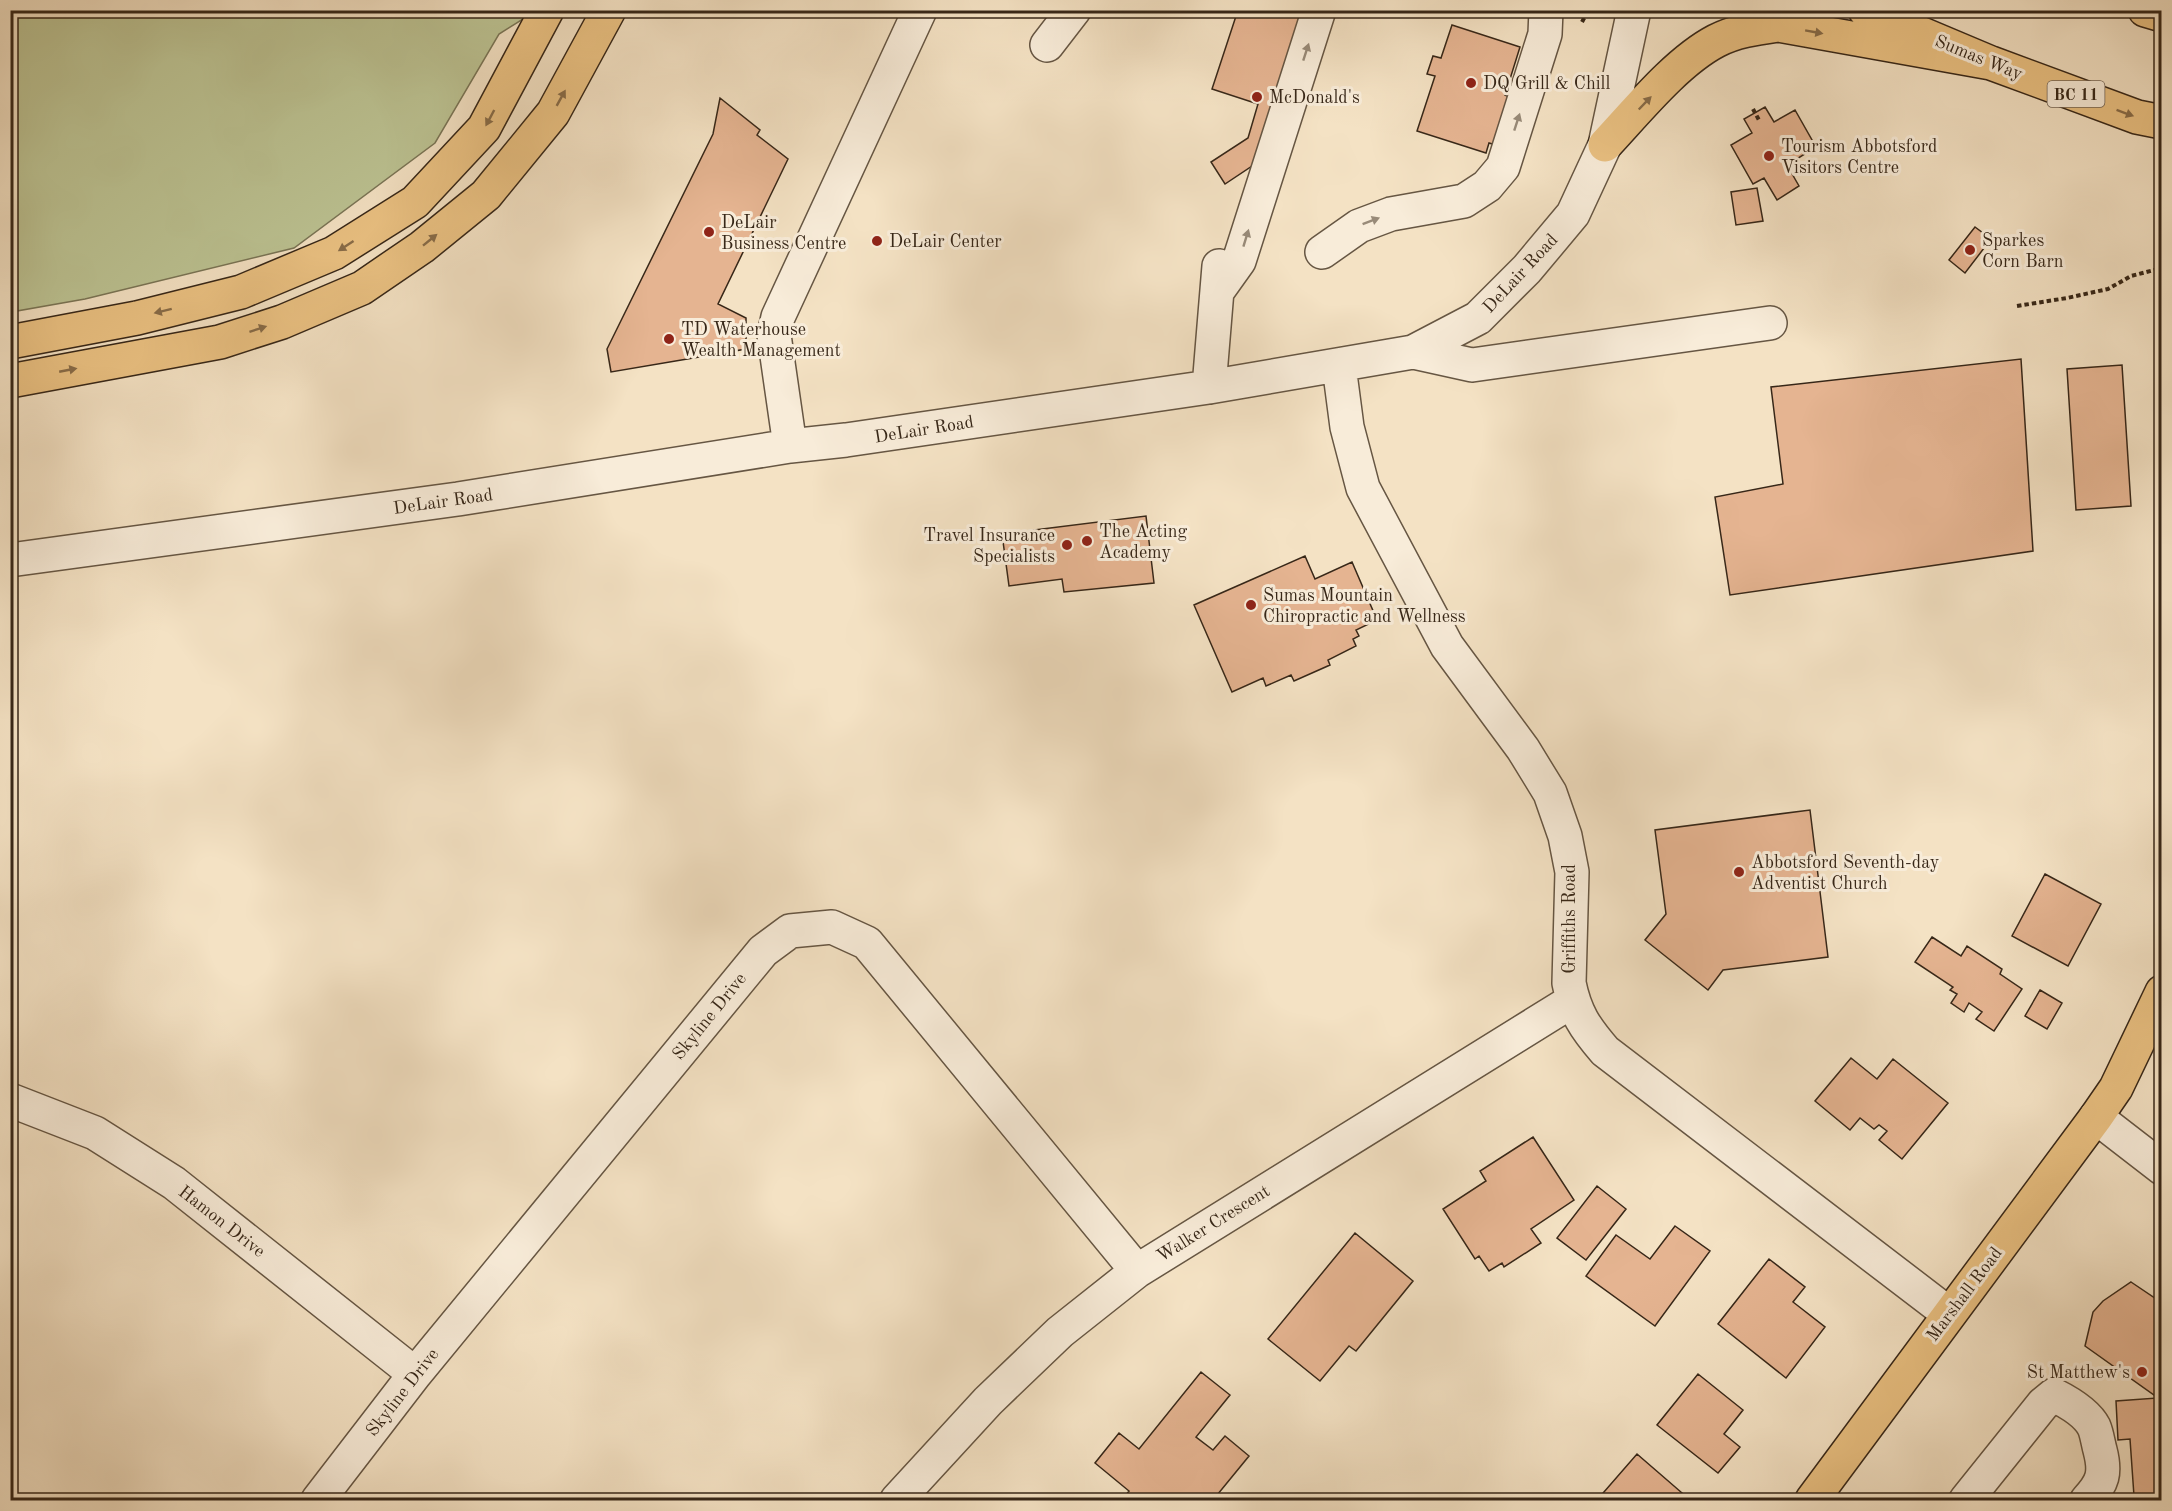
<svg xmlns="http://www.w3.org/2000/svg" width="2172" height="1511" font-family="'Old Standard TT',serif">
  <style>
    .green { fill: #bcc393; stroke: #7a7556; stroke-width: 1.5 }
    .building { fill: #e5b491; stroke: #372718; stroke-width: 1.5 }
    .lines { fill: none; stroke-linecap: round; stroke-linejoin: round }
    .minor-casing { stroke: #665643; stroke-width: 36 }
    .major-casing { stroke: #372718; stroke-width: 36 }
    .highway-casing { stroke: #372718; stroke-width: 36 }
    .path { stroke: #372718; stroke-width: 4; stroke-dasharray: 4.5 3; stroke-linecap: butt }
    .minor { stroke: #f8ecd9; stroke-width: 33 }
    .major { stroke: #eac182; stroke-width: 33 }
    .highway { stroke: #eac182; stroke-width: 33 }
    .oneway { fill: #886c48 }
    .oneway2 { fill: #988a78 }
    .poi-dot { fill: #8f2418; stroke: #f8ecd9; stroke-width: 2 }
    .labels { text-anchor: middle; stroke-width: 6; stroke-linejoin: round; paint-order: stroke }
    .shield { fill: #f8ecd9; stroke: #716252; stroke-width: 1.5 }
    .shield-label { font-size: 16px; font-weight: bold; fill: #372718 }
    .street-label { font-size: 18px; fill: #372718; stroke: #f8ecd9 }
    .poi-label { font-size: 18px; fill: #372718; stroke: #f8ecd9; text-anchor: start }
  </style>
  <rect width="100%" height="100%" fill="#f4e2c4"/>
  <filter id="stains"><feTurbulence type="fractalNoise" baseFrequency=".00333" numOctaves="4"/><feColorMatrix values="0 0 0 0 .2 0 0 0 0 .09 0 0 0 0 .02 0 0 0 .5 -.17"/></filter>
  <radialGradient id="worn" r=".72"><stop offset=".6" stop-color="#630" stop-opacity="0"/><stop offset="1" stop-color="#630" stop-opacity=".3"/></radialGradient>
  <path class="green" d="M 11,11 L 536,11 L 499,34 L 435,143 L 294,248 L 85,299 L 11,312 Z"/>
  <path class="building" d="M 1238,10 L 1308,10 L 1258,162 L 1225,184 L 1211,162 L 1248,138 L 1258,104 L 1212,89 Z
    M 1452,25 L 1520,47 L 1505,95 L 1514,99 L 1499,146 L 1489,143 L 1486,153 L 1417,131 L 1435,76 L 1427,74 L 1433,56 L 1441,58 Z
    M 720,98 L 760,130 L 757,135 L 788,159 L 718,304 L 746,318 L 746,349 L 611,372 L 607,349 L 713,134 Z
    M 1765,107 L 1774,122 L 1795,110 L 1816,147 L 1787,165 L 1799,186 L 1777,200 L 1764,178 L 1753,184 L 1731,145 L 1752,133 L 1744,119 Z
    M 1757,188 L 1763,221 L 1736,225 L 1731,192 Z
    M 1975,227 L 1991,239 L 1965,273 L 1949,260 Z
    M 2021,359 L 2033,551 L 1730,595 L 1715,497 L 1783,484 L 1771,387 Z
    M 2122,365 L 2131,506 L 2076,510 L 2067,369 Z
    M 1146,516 L 1154,583 L 1064,592 L 1062,579 L 1009,586 L 1002,534 Z
    M 1305,556 L 1315,579 L 1352,562 L 1377,620 L 1356,630 L 1359,636 L 1353,639 L 1356,646 L 1328,660 L 1330,665 L 1294,681 L 1291,675 L 1266,686 L 1263,678 L 1232,692 L 1194,605 Z
    M 1810,810 L 1828,957 L 1723,970 L 1708,990 L 1645,940 L 1666,914 L 1655,830 Z
    M 2045,874 L 2101,904 L 2068,966 L 2012,936 Z
    M 1932,937 L 1961,956 L 1967,946 L 2002,969 L 2000,974 L 2022,989 L 1994,1031 L 1976,1019 L 1982,1012 L 1969,1003 L 1964,1012 L 1951,1003 L 1957,994 L 1950,990 L 1953,987 L 1915,962 Z
    M 2040,990 L 2062,1003 L 2047,1029 L 2025,1016 Z
    M 1851,1058 L 1877,1079 L 1893,1059 L 1948,1103 L 1902,1159 L 1879,1140 L 1887,1131 L 1879,1125 L 1874,1129 L 1860,1118 L 1850,1130 L 1815,1101 Z
    M 1533,1137 L 1574,1200 L 1531,1229 L 1541,1243 L 1504,1267 L 1502,1263 L 1489,1271 L 1479,1256 L 1475,1259 L 1443,1209 L 1486,1181 L 1480,1171 Z
    M 1597,1186 L 1626,1209 L 1586,1260 L 1557,1238 Z
    M 1675,1226 L 1710,1251 L 1655,1326 L 1586,1276 L 1616,1235 L 1650,1259 Z
    M 1355,1233 L 1413,1281 L 1356,1351 L 1349,1346 L 1320,1381 L 1268,1339 Z
    M 1769,1259 L 1805,1287 L 1793,1302 L 1825,1327 L 1786,1378 L 1718,1324 Z
    M 2131,1282 L 2162,1303 L 2162,1500 L 2114,1500 L 2116,1498 L 2134,1496 L 2130,1439 L 2118,1440 L 2116,1401 L 2158,1398 L 2085,1346 L 2093,1312 L 2103,1301 Z
    M 1201,1372 L 1230,1395 L 1196,1437 L 1213,1450 L 1225,1436 L 1249,1456 L 1213,1500 L 1131,1500 L 1125,1496 L 1129,1491 L 1095,1463 L 1119,1433 L 1139,1449 Z
    M 1698,1374 L 1743,1410 L 1724,1434 L 1740,1447 L 1718,1473 L 1657,1425 Z
    M 1637,1454 L 1689,1499 L 1687,1500 L 1597,1500 Z"/>
  <g class="lines">
    <defs>
      <path id="minor" d="M 1047,45 L 1074,10
        M 1322,252 L 1359,226 L 1391,214 L 1464,201 L 1487,186 L 1503,167 L 1545,34 L 1546,10
        M 1219,289 L 1239,261 L 1319,10
        M 1413,352 L 1472,365 L 1770,323
        M 1339,366 L 1347,427 L 1363,488 L 1447,646 L 1523,749 L 1550,793 L 1565,836 L 1572,872 L 1569,983 C 1575,1013 1585,1028 1605,1051 L 1949,1314
        M 1209,387 L 1219,266
        M 790,446 L 774,335 L 778,317 L 920,10
        M 10,560 L 458,499 L 790,446 L 846,440 L 1209,387 L 1413,352 L 1478,318 L 1527,269 L 1573,214 L 1605,145 L 1634,10
        M 10,1100 L 95,1133 L 174,1183 L 415,1374
        M 2096,1117 L 2162,1168
        M 318,1500 L 415,1374 L 763,951 L 790,931 L 832,927 L 867,943 L 1137,1271
        M 897,1500 L 988,1401 L 1060,1332 L 1137,1271 L 1572,1001
        M 1966,1500 L 2043,1404 L 2054,1395 C 2068,1402 2087,1413 2094,1427 C 2097,1434 2098,1443 2100,1450 C 2106,1473 2103,1483 2087,1500"/>
      <path id="major" d="M 1812,1500 L 2096,1117 L 2116,1088 L 2162,992"/>
      <path id="highway" d="M 1865,10 L 1991,63 L 2137,117 L 2162,122
        M 2145,10 L 2162,15
        M 1605,145 C 1636,112 1676,62 1716,41 C 1735,31 1757,28 1778,25 L 1991,63
        M 10,342 L 137,318 L 241,292 L 334,253 L 415,202 L 484,128 L 547,10
        M 10,381 L 220,342 L 282,322 L 362,288 L 422,247 L 486,195 L 553,113 L 609,10"/>
    </defs>
    <use href="#minor" class="minor-casing"/>
    <use href="#major" class="major-casing"/>
    <use href="#highway" class="highway-casing"/>
    <path class="path" d="M 1582,22 L 1588,11
      M 1753,109 L 1760,122
      M 2017,306 L 2067,298 L 2108,289 L 2131,276 L 2162,268"/>
    <use href="#minor" class="minor"/>
    <use href="#major" class="major"/>
    <use href="#highway" class="highway"/>
  </g>
  <defs><path id="oneway-solid" d="M-6-.8H1V-3.2L6.5 0L1 3.2V.8H-6Z" transform="scale(1.5)"/></defs>
  <g class="oneway">
    <use href="#oneway-solid" transform="translate(1814 32) rotate(10)"/>
    <use href="#oneway-solid" transform="translate(561 98) rotate(-61)"/>
    <use href="#oneway-solid" transform="translate(1645 103) rotate(-46)"/>
    <use href="#oneway-solid" transform="translate(2125 113) rotate(20)"/>
    <use href="#oneway-solid" transform="translate(490 118) rotate(118)"/>
    <use href="#oneway-solid" transform="translate(430 240) rotate(-39)"/>
    <use href="#oneway-solid" transform="translate(346 246) rotate(147)"/>
    <use href="#oneway-solid" transform="translate(163 311) rotate(166)"/>
    <use href="#oneway-solid" transform="translate(258 329) rotate(-18)"/>
    <use href="#oneway-solid" transform="translate(68 370) rotate(-11)"/>
  </g>
  <g class="oneway2">
    <use href="#oneway-solid" transform="translate(1306 52) rotate(-72)"/>
    <use href="#oneway-solid" transform="translate(1517 122) rotate(-72)"/>
    <use href="#oneway-solid" transform="translate(1371 221) rotate(-21)"/>
    <use href="#oneway-solid" transform="translate(1246 238) rotate(-73)"/>
  </g>
  <g class="poi-dot">
    <circle cx="1471" cy="83" r="6"/>
    <circle cx="1257" cy="97" r="6"/>
    <circle cx="1769" cy="156" r="6"/>
    <circle cx="709" cy="232" r="6"/>
    <circle cx="877" cy="241" r="6"/>
    <circle cx="1970" cy="250" r="6"/>
    <circle cx="669" cy="339" r="6"/>
    <circle cx="1087" cy="541" r="6"/>
    <circle cx="1067" cy="545" r="6"/>
    <circle cx="1251" cy="605" r="6"/>
    <circle cx="1739" cy="872" r="6"/>
    <circle cx="2142" cy="1372" r="6"/>
  </g>
  <g class="labels">
    <rect class="shield" x="2047.5" y="81" width="57" height="26" rx="4.5"/>
    <g class="shield-label">
      <text x="2076" y="100">BC 11</text>
    </g>
    <g class="street-label">
      <text transform="translate(1979 57) rotate(22)" y="6">Sumas Way</text>
      <text transform="translate(1520 273) rotate(-47)" y="6">DeLair Road</text>
      <text transform="translate(924 429) rotate(-9)" y="6">DeLair Road</text>
      <text transform="translate(443 501) rotate(-8)" y="6">DeLair Road</text>
      <text transform="translate(1569 919) rotate(-90)" y="6">Griffiths Road</text>
      <text transform="translate(709 1016) rotate(-51)" y="6">Skyline Drive</text>
      <text transform="translate(222 1221) rotate(38)" y="6">Hamon Drive</text>
      <text transform="translate(1213 1223) rotate(-32)" y="6">Walker Crescent</text>
      <text transform="translate(1964 1294) rotate(-53)" y="6">Marshall Road</text>
      <text transform="translate(402 1392) rotate(-52)" y="6">Skyline Drive</text>
    </g>
    <g class="poi-label">
      <text x="1483" y="89">DQ Grill &amp; Chill</text>
      <text x="1269" y="103">McDonald's</text>
      <text x="1781" y="152">Tourism Abbotsford<tspan x="1781" dy="21">Visitors Centre</tspan></text>
      <text x="721" y="228">DeLair<tspan x="721" dy="21">Business Centre</tspan></text>
      <text x="1982" y="246">Sparkes<tspan x="1982" dy="21">Corn Barn</tspan></text>
      <text x="889" y="247">DeLair Center</text>
      <text x="681" y="335">TD Waterhouse<tspan x="681" dy="21">Wealth Management</tspan></text>
      <text x="1099" y="537">The Acting<tspan x="1099" dy="21">Academy</tspan></text>
      <text x="1055" y="541" text-anchor="end">Travel Insurance<tspan x="1055" dy="21">Specialists</tspan></text>
      <text x="1263" y="601">Sumas Mountain<tspan x="1263" dy="21">Chiropractic and Wellness</tspan></text>
      <text x="1751" y="868">Abbotsford Seventh-day<tspan x="1751" dy="21">Adventist Church</tspan></text>
      <text x="2130" y="1378" text-anchor="end">St Matthew's</text>
    </g>
  </g>
  <rect width="2172" height="1511" fill="none" stroke="#f4e2c4" stroke-width="36"/>
  <rect x="12" y="12" width="2148" height="1487" fill="none" stroke="#372718" stroke-width="3"/>
  <rect x="18" y="18" width="2136" height="1475" fill="none" stroke="#372718" stroke-width="1.5"/>
  <rect width="100%" height="100%" filter="url(#stains)"/>
  <rect width="100%" height="100%" fill="url(#worn)"/>
</svg>
